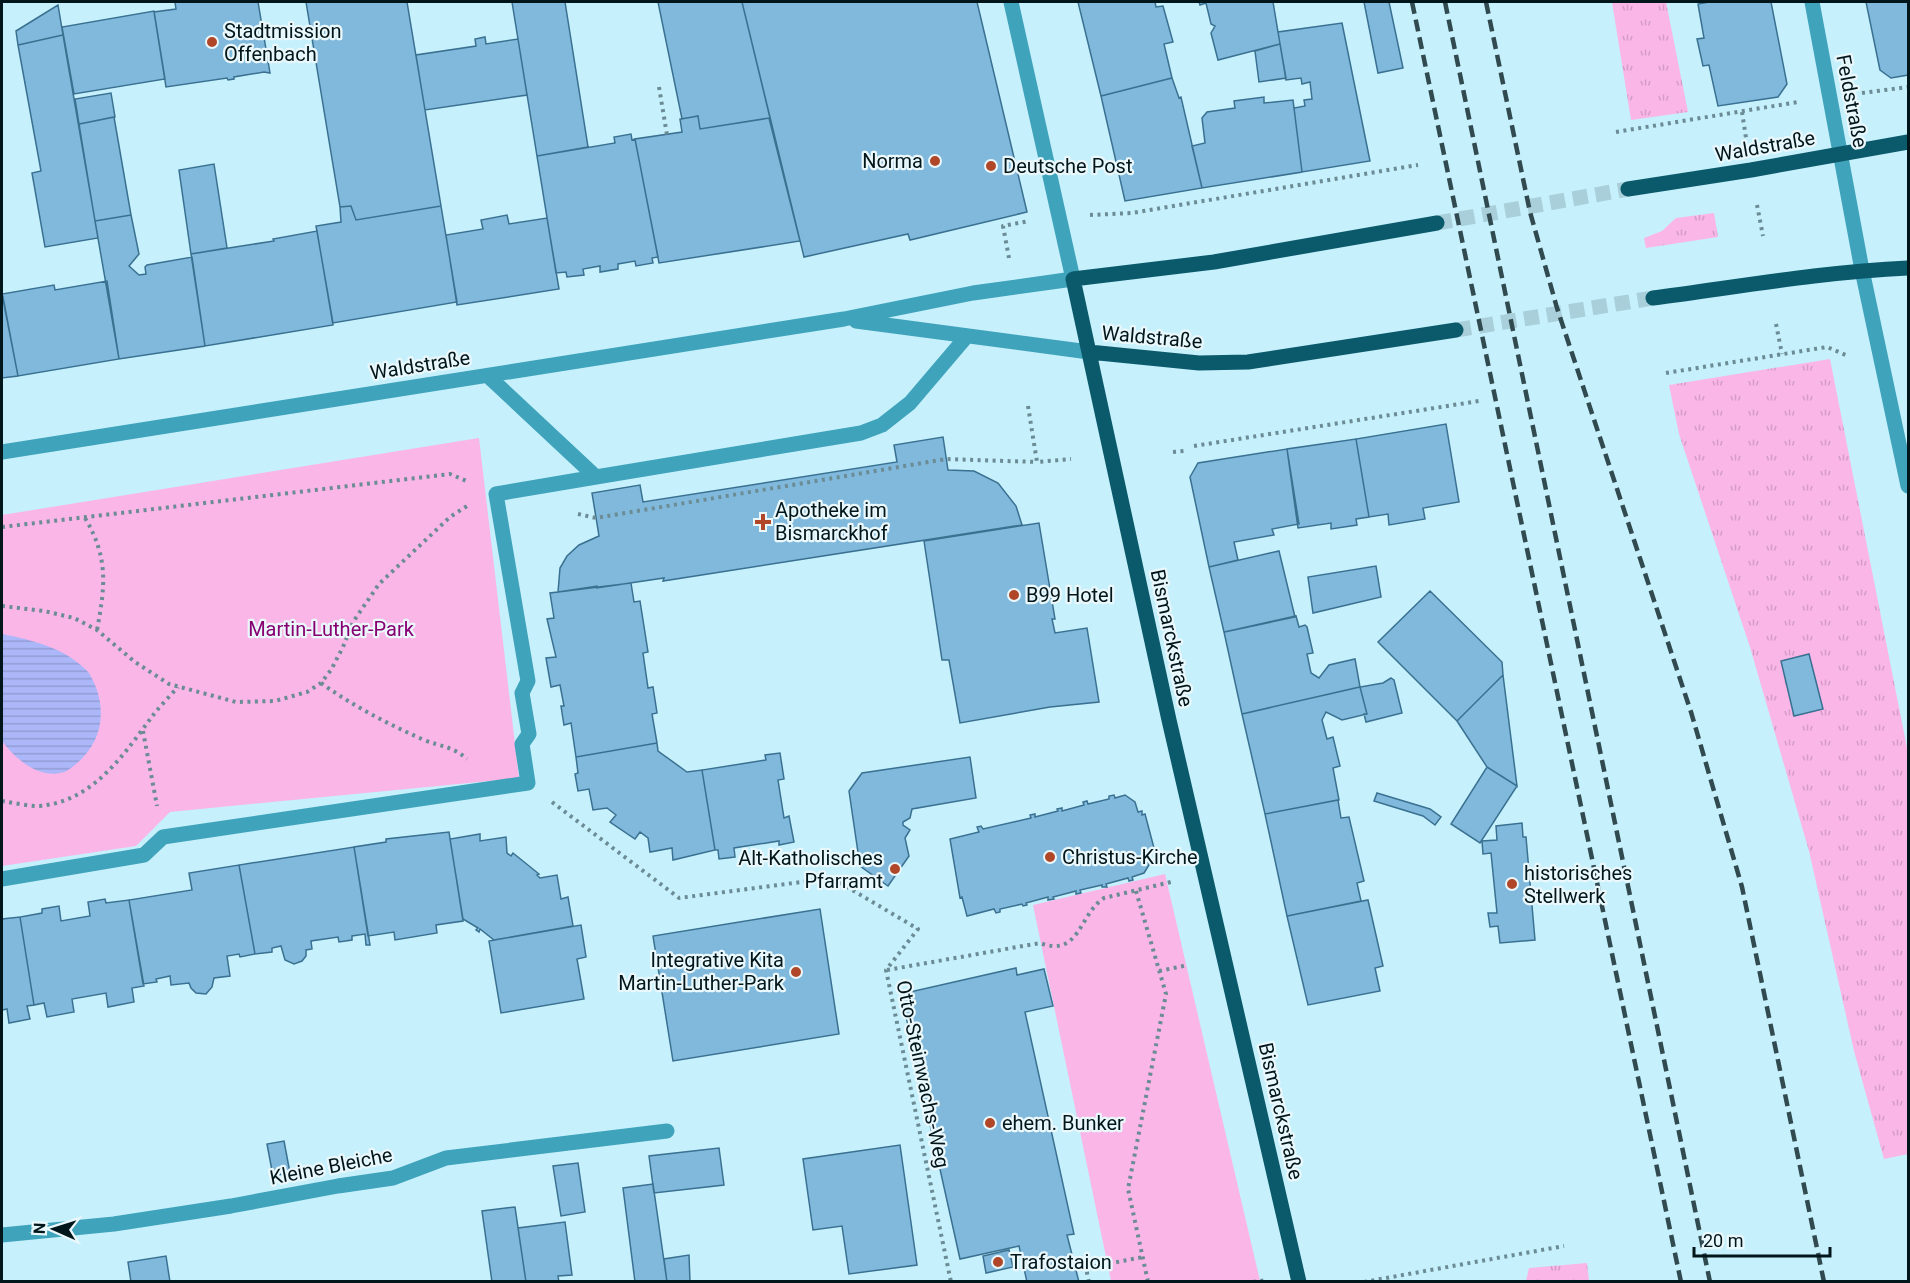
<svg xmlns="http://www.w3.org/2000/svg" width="1910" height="1283" font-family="Roboto,sans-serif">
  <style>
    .grass { fill: url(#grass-tufts) }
    .park { fill: #fab6e7 }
    .water { fill: url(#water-rules) }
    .building { fill: #81b9dd; stroke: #3a7191; stroke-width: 1.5 }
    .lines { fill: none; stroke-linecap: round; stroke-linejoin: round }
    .major-tunnel { stroke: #a8cfda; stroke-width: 15; stroke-dasharray: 15 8; stroke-linecap: butt }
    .path { stroke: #6b8c95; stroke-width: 4; stroke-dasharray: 3 4.5; stroke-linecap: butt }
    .minor { stroke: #3fa3bb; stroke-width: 15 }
    .major { stroke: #0b5a6b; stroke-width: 15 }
    .rail { stroke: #304a50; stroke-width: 4.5; stroke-dasharray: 12 6; stroke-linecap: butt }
    .poi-dot { fill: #b04728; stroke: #eaf8fc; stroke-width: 2 }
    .labels { text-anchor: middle; stroke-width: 4.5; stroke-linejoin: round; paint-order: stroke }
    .poi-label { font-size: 20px; fill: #01161b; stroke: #eaf8fc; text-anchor: start }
    .street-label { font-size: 20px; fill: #01161b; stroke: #eaf8fc }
    .park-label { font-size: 20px; fill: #870072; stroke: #eaf8fc }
  </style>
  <defs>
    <pattern id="grass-tufts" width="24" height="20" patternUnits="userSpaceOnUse" patternTransform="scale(1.5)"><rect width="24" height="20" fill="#fab6e7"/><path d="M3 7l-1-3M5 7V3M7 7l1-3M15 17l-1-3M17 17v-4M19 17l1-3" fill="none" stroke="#d49cc6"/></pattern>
    <pattern id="water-rules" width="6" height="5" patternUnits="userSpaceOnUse" patternTransform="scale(1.5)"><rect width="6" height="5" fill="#acb7f9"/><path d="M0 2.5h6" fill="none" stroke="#929dd5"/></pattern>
  </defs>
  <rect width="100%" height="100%" fill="#c6f0fc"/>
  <path class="grass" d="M 1612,2 L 1666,2 L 1688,112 L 1631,120 Z
    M 1714,213 L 1718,237 L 1646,248 L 1644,238 L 1662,231 L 1676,218 Z
    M 1830,359 L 1908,753 L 1908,1154 L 1884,1159 L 1854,1051 L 1809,851 L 1750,647 L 1679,434 L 1669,385 Z
    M 1587,1263 L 1589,1281 L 1526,1281 L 1529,1268 Z"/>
  <path class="park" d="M 479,438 L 519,778 L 170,812 L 136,846 L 2,866 L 2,515 Z
    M 1165,874 L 1260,1281 L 1111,1281 L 1033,905 Z"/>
  <path class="water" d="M 2,634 C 32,640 67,648 89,673 C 92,678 95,685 97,690 C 106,718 99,745 76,764 C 72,767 68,771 64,772 C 40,780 15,759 2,741 Z"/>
  <path class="building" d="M 175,2 L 258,2 L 270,73 L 264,72 L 234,77 L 234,79 L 228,80 L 227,78 L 166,87 L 154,12 L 176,9 Z
    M 306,2 L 407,2 L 441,206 L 356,220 L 351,206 L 340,207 Z
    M 512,2 L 565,2 L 588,147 L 537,156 Z
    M 658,2 L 742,2 L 770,118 L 700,129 L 698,116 L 682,119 Z
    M 742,2 L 977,2 L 1027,212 L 910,240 L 908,234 L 804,257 Z
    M 1078,2 L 1155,2 L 1156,7 L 1163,6 L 1173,42 L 1164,44 L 1172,78 L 1101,96 Z
    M 1199,2 L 1273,2 L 1280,44 L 1218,60 L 1211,33 L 1215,26 L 1211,24 L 1206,3 L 1200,5 Z
    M 1364,2 L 1389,2 L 1403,68 L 1378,73 Z
    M 1709,2 L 1771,2 L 1787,84 L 1778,97 L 1718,106 L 1709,65 L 1703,66 L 1697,39 L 1704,38 L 1698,4 Z
    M 1866,2 L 1908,2 L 1908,75 L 1891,78 L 1880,70 Z
    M 58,5 L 63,35 L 18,45 L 16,31 Z
    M 154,11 L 165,79 L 74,94 L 62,27 Z
    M 1342,23 L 1370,161 L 1302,172 L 1294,108 L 1305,106 L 1304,100 L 1312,99 L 1310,82 L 1302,84 L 1301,78 L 1286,80 L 1278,32 Z
    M 63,35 L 98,238 L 45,247 L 32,173 L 41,171 L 18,45 Z
    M 485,37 L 486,44 L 518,39 L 527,95 L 425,110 L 416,55 L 476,46 L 475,39 Z
    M 1280,44 L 1286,78 L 1259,82 L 1255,51 Z
    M 1172,78 L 1179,98 L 1181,97 L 1202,188 L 1125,201 L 1101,96 Z
    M 111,93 L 115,117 L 79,124 L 75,99 Z
    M 1264,97 L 1264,103 L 1293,100 L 1302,172 L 1202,188 L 1192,146 L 1205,143 L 1202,118 L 1207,112 L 1235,108 L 1234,101 Z
    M 698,116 L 700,129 L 769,118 L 800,241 L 659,263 L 635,139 L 682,132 L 680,119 Z
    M 114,117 L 131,215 L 95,221 L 79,124 Z
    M 631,134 L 632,140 L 635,139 L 658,257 L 652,258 L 653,263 L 636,266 L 635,261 L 618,264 L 618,269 L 600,272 L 600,266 L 583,269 L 584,275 L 567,277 L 566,272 L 556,273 L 537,156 L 615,143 L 614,137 Z
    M 214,164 L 227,248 L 191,254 L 179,170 Z
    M 351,206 L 356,220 L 441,206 L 457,302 L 333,323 L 316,226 L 341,222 L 340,207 Z
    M 131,215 L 139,254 L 129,266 L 139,275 L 146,274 L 145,267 L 147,265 L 192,257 L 205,346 L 119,359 L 95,221 Z
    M 507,215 L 509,224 L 547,218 L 559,289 L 457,305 L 446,235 L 483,229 L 481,220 Z
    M 317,231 L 333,325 L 205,346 L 191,254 L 274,241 L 273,239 Z
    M 107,281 L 119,359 L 18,376 L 2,294 L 54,285 L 55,290 Z
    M 3,297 L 18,376 L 2,378 L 2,298 Z
    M 1446,424 L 1459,502 L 1423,508 L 1425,519 L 1389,525 L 1388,514 L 1369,517 L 1356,439 Z
    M 943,437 L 948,470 L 974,471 L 998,483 L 1016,506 L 1022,525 L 663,581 L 664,578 L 597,588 L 597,586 L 558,592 L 560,568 L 567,556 L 579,545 L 599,536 L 592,493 L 640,485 L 643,502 L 897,462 L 894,445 Z
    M 1356,439 L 1369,517 L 1356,519 L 1357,525 L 1331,529 L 1331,523 L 1298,528 L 1287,449 Z
    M 1287,449 L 1299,524 L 1272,529 L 1274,535 L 1234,542 L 1238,560 L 1209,567 L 1190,477 L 1198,463 Z
    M 1039,523 L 1055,619 L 1052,619 L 1055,633 L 1087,628 L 1099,702 L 1050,707 L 960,723 L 949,660 L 942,660 L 924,541 Z
    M 1279,551 L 1295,617 L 1224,632 L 1209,567 Z
    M 1376,566 L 1381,597 L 1313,613 L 1308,577 Z
    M 631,583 L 634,602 L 640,601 L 648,652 L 643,653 L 648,688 L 653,687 L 657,713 L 652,714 L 657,743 L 576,757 L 571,723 L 564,725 L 563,719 L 561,706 L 564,706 L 560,685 L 551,687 L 546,658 L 556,657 L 547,619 L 554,618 L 550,593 Z
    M 1430,591 L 1502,662 L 1503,675 L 1457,721 L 1378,642 Z
    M 1296,616 L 1299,627 L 1305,625 L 1307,627 L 1313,653 L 1307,654 L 1311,673 L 1319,678 L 1329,665 L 1355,659 L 1360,687 L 1242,714 L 1224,632 Z
    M 1809,654 L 1823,709 L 1794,716 L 1781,661 Z
    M 1503,675 L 1517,786 L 1487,767 L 1457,721 Z
    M 1391,678 L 1394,680 L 1402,713 L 1366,722 L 1364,714 L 1367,714 L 1360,687 L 1383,683 Z
    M 1360,687 L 1367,714 L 1342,720 L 1326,712 L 1322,720 L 1327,739 L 1333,737 L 1340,766 L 1333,768 L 1339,800 L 1265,814 L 1242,714 Z
    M 657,743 L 658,751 L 687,772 L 702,770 L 715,850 L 673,860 L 672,848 L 650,852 L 648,838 L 640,832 L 635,839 L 610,822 L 616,815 L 607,808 L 593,810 L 589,789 L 578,791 L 575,774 L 578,773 L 576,757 Z
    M 780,753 L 784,779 L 778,780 L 784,818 L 789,816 L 794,842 L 779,845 L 779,841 L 734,848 L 735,857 L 719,859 L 718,850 L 715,850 L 702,770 L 766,760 L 765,755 Z
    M 970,757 L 976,798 L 912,809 L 910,818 L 903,822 L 903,825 L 910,830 L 905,838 L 909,856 L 888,886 L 860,866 L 849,791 L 862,773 Z
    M 1487,767 L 1517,786 L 1480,843 L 1451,824 Z
    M 1377,793 L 1430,809 L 1441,817 L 1435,825 L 1423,816 L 1374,801 Z
    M 1114,795 L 1115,798 L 1125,795 L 1135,802 L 1138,812 L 1142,811 L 1142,815 L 1145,814 L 1154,848 L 1150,849 L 1151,853 L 1146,854 L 1149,865 L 1144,873 L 1132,877 L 1133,880 L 1129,881 L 1128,878 L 1106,884 L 1107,887 L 1102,887 L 1102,885 L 1080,890 L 1081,893 L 1076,894 L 1076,891 L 1053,897 L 1054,899 L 1048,900 L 1048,897 L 1026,903 L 1027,905 L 1023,906 L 1022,904 L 1000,909 L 1000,912 L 996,913 L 994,909 L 967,916 L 962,897 L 960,898 L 950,839 L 979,832 L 977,827 L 981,826 L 983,829 L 1031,818 L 1030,815 L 1035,814 L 1035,817 L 1058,811 L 1057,809 L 1062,808 L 1062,811 L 1084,805 L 1083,802 L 1087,801 L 1088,804 L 1109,799 L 1109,796 Z
    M 1338,800 L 1341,818 L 1349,817 L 1364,881 L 1357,883 L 1361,901 L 1287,916 L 1265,814 Z
    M 1522,823 L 1523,837 L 1526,837 L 1535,940 L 1500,943 L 1498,926 L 1490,927 L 1488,913 L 1497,913 L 1491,853 L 1483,854 L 1482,841 L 1497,840 L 1496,826 Z
    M 449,832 L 463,921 L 436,925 L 437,933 L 395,940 L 394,932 L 368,936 L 354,847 L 386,842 L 386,839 Z
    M 480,834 L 480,841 L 506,837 L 507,853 L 511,856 L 513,853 L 539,874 L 537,875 L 540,878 L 557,875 L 561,899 L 568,897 L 573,926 L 494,940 L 480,929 L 479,932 L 476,930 L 478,928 L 463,919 L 450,839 Z
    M 354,847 L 370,945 L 366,945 L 365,934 L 352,936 L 352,940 L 339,942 L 338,937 L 311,941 L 312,949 L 306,950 L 306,956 L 302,961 L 294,964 L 285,960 L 281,946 L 272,948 L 272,952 L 255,954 L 239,865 Z
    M 239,865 L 255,954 L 240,957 L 239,954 L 227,956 L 230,976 L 214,978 L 212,987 L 206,994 L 196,993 L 191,988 L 189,983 L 171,985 L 170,976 L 156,979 L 157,982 L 143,984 L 129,900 L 192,890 L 189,873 Z
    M 105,899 L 106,903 L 129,900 L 144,986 L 132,988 L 134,1002 L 108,1007 L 106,993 L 72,999 L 74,1012 L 47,1017 L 44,1003 L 34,1005 L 20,917 L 42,913 L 42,909 L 59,906 L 61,921 L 90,916 L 88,902 Z
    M 1368,900 L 1383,966 L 1375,968 L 1380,991 L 1308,1005 L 1287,916 Z
    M 820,909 L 839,1034 L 673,1061 L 653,936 Z
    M 20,917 L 34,1005 L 27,1006 L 30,1019 L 9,1023 L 7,1009 L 2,1010 L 2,919 Z
    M 581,925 L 586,957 L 577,959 L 584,999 L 501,1013 L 489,941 Z
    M 1016,968 L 1017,975 L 1044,969 L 1053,1006 L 1025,1012 L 1074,1234 L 1067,1235 L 1079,1282 L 1027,1282 L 1019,1246 L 960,1259 L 901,994 Z
    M 284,1141 L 290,1173 L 273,1176 L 267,1144 Z
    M 900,1145 L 917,1265 L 849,1274 L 842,1226 L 813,1230 L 803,1159 Z
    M 719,1148 L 724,1185 L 654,1193 L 649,1156 Z
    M 578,1163 L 585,1212 L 561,1216 L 553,1166 Z
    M 653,1184 L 667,1282 L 635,1282 L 623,1188 Z
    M 515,1207 L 526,1282 L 492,1282 L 482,1211 Z
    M 565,1222 L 572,1275 L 558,1276 L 559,1282 L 526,1282 L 518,1228 Z
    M 1009,1250 L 1013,1267 L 986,1273 L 983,1256 Z
    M 689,1255 L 690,1282 L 667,1282 L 664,1259 Z
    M 166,1256 L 170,1282 L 131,1282 L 128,1262 Z"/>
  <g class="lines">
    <path class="major-tunnel" d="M 1437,223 L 1628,189
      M 1456,330 L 1653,298"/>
    <path class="path" d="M 659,87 L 667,135
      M 1862,93 L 1908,87
      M 1742,112 L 1746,138
      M 1616,132 L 1798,102
      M 1757,205 L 1763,236
      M 1090,215 L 1132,213 L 1418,165
      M 1009,258 L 1003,226 L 1029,221
      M 1776,324 L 1782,354
      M 1666,373 L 1827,347 L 1848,356
      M 1028,406 L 1037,462 L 1071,459
      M 1194,446 L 1479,401
      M 1173,452 L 1184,451
      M 578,514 L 596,518 L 946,459 L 1037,462
      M 85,518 C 109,558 105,587 97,630
      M 2,527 L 450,474 L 469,482
      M 2,606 L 44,611 L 74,618 L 97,630 L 135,662 L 169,684 L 236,702 L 275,701 L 307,692 L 321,683 L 331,670 L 343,647 L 353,622 L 379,584 L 450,517 L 467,506
      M 321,683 C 353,706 388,724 424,740 C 442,747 452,746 467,759
      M 143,731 L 157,806
      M 2,801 C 16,803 33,808 47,805 C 97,797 126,751 154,714 C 161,705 170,696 178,687
      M 552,802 L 679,898 L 832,878 L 918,929 L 886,970 L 951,1282
      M 1136,891 L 1166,994 L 1128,1189 L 1148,1282
      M 887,970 L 1040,943 C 1080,958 1079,914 1104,898 L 1175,881
      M 1159,971 L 1188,965
      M 1089,1282 L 1086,1268 L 1143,1257
      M 1253,1282 L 1267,1280
      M 1364,1282 L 1564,1246"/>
    <path class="minor" d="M 1812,2 L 1862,270 L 1908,486
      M 856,321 L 1089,352
      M 488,376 L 596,477 L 861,433 L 882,425 L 910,403 L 967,336
      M 2,452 L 844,319 L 973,293 L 1073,279 L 1011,2
      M 2,879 L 144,855 L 163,837 L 528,783 L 522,744 L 529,734 L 522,693 L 528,681 L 496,494 L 596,477
      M 2,1235 L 114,1224 L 231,1206 L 338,1186 L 393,1178 L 446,1158 L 667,1131"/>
    <path class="major" d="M 1628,189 L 1751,170 L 1908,142
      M 1653,298 C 1738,287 1821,272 1908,268
      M 1089,352 L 1199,363 L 1248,362 L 1456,330
      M 1299,1282 L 1169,720 L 1073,279 L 1214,262 L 1437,223"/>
    <path class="rail" d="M 1412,2 L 1681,1282
      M 1445,2 L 1710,1282
      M 1486,2 L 1530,212 L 1557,308 L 1691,712 L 1742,887 L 1824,1282"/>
  </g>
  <g class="poi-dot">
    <circle cx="212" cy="42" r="6"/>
    <circle cx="935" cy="161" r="6"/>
    <circle cx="991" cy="166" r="6"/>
    <path d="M760 513h6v6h6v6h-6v6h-6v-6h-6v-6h6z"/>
    <circle cx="1014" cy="595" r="6"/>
    <circle cx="1050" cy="857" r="6"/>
    <circle cx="895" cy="869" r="6"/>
    <circle cx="1512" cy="884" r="6"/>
    <circle cx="796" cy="972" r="6"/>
    <circle cx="990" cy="1123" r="6"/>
    <circle cx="998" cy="1262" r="6"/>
  </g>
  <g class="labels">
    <g class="poi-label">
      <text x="224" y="38">Stadtmission<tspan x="224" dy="23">Offenbach</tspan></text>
      <text x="923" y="168" text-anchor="end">Norma</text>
      <text x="1003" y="173">Deutsche Post</text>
      <text x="775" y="517">Apotheke im<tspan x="775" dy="23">Bismarckhof</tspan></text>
      <text x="1026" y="602">B99 Hotel</text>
      <text x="1062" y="864">Christus-Kirche</text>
      <text x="883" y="865" text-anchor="end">Alt-Katholisches<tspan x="883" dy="23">Pfarramt</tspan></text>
      <text x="1524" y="880">historisches<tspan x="1524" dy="23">Stellwerk</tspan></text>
      <text x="784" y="967" text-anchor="end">Integrative Kita<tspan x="784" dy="23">Martin-Luther-Park</tspan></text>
      <text x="1002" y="1130">ehem. Bunker</text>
      <text x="1010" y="1269">Trafostaion</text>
    </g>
    <g class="street-label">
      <text transform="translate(1852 101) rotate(79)" y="7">Feldstraße</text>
      <text transform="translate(1765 146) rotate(-10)" y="7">Waldstraße</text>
      <text transform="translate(1152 337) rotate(5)" y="7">Waldstraße</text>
      <text transform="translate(420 365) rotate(-9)" y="7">Waldstraße</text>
      <text transform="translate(1172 638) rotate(78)" y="7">Bismarckstraße</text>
      <text transform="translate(923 1074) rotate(78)" y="7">Otto-Steinwachs-Weg</text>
      <text transform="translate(1281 1111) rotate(77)" y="7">Bismarckstraße</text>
      <text transform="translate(331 1166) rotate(-11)" y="7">Kleine Bleiche</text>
    </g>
    <g class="park-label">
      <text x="331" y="636">Martin-Luther-Park</text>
    </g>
  </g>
  <rect width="1910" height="1283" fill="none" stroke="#01161b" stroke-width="6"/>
  <g transform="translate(54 1229) rotate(273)" stroke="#eaf8fc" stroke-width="4.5" paint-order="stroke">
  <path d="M0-4.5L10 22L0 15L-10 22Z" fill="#01161b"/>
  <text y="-9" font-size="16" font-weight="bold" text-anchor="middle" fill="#01161b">N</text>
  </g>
  <path d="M1694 1247v9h136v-9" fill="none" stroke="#01161b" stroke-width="3"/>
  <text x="1703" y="1247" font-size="18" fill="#01161b" stroke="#eaf8fc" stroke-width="4.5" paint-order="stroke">20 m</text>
</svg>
